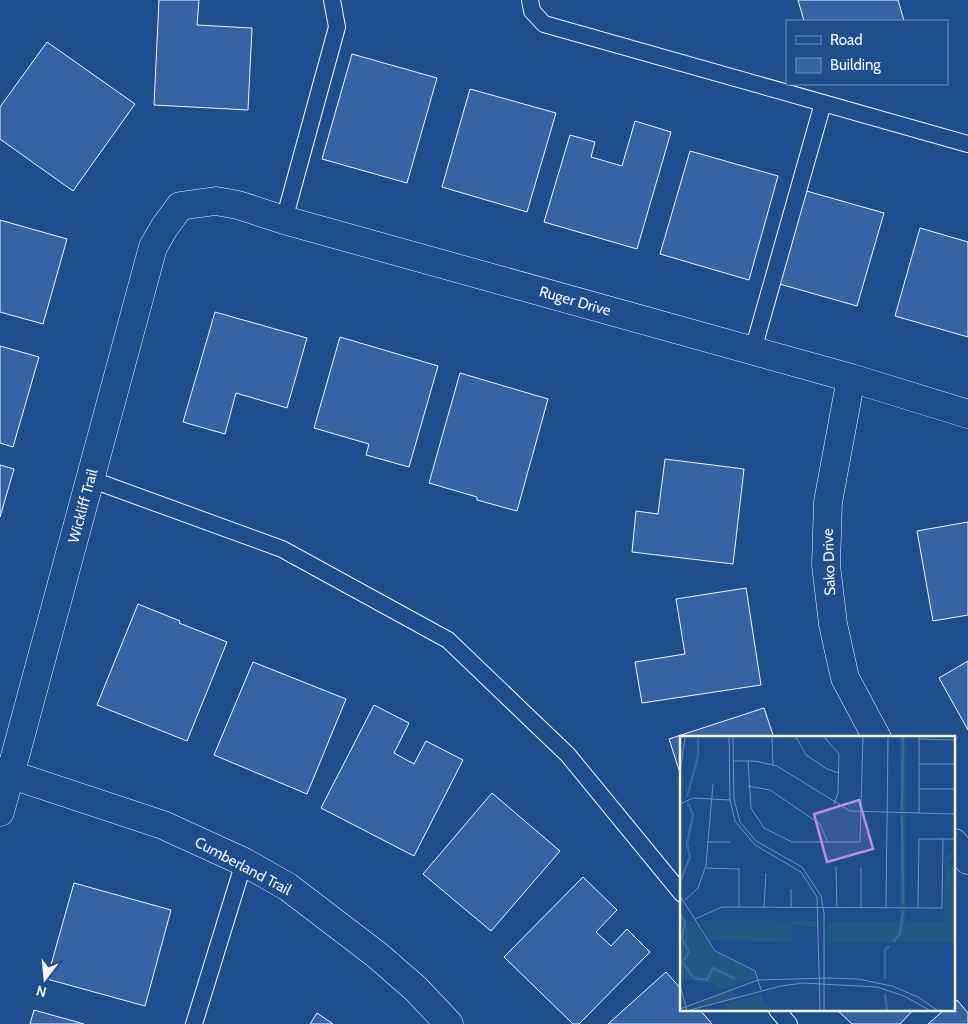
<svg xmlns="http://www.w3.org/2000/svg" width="968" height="1024" font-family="Cabin,sans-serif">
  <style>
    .building { fill: #3563a3; stroke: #f2f6ff }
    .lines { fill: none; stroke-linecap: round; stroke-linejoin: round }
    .service-casing { stroke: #f2f6ff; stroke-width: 18 }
    .minor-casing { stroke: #f2f6ff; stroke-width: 29 }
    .tertiary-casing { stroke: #f2f6ff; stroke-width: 29 }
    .service { stroke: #1f4e8c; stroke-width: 16 }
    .minor { stroke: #1f4e8c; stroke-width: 28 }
    .tertiary { stroke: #1f4e8c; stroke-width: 28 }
    .labels { text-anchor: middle; stroke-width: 4; stroke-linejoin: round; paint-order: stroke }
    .street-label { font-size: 15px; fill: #f2f6ff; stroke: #1f4e8c }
    .inset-river { fill: none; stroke: #3b69a3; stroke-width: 2.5 }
    .inset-road { fill: none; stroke: #7391ba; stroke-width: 1 }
    .view { fill: #b691df; fill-opacity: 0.15; stroke: #b691df; stroke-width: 2.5 }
    .inset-edge { fill: none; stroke: #f2f6ff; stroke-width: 2.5 }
  </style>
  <rect width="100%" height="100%" fill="#1f4e8c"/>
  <path class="building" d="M 159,0 L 199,0 L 197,25 L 252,28 L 248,110 L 154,105 Z
    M 798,0 L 898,0 L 904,21 L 804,21 Z
    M 47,42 L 135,104 L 73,191 L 0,139 L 0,107 Z
    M 352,54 L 437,78 L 407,183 L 322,159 Z
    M 470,89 L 556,113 L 527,212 L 442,187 Z
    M 635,121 L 671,132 L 637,249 L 544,222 L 570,135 L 595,142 L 591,157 L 622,166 Z
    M 690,151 L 778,176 L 749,280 L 660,254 Z
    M 803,190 L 884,213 L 857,306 L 776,283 Z
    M 0,220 L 67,239 L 43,324 L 0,312 Z
    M 920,228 L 968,242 L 968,337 L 895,316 Z
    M 215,312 L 307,338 L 287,408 L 236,393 L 225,434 L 183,422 Z
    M 340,337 L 438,366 L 409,467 L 366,455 L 369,444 L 314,428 Z
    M 0,346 L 39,357 L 13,447 L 0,443 Z
    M 460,373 L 548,399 L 517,511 L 477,500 L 477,497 L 429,483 Z
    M 665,459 L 744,469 L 733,564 L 632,552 L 636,511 L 658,514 Z
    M 0,465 L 14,469 L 0,517 Z
    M 968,522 L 968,615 L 933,621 L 917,531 Z
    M 746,588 L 761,685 L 642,703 L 635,662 L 685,654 L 676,599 Z
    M 138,604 L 180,621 L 179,623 L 227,642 L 187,741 L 97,705 Z
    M 968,661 L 968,730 L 939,678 Z
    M 253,662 L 346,699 L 307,794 L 214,755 Z
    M 374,705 L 409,723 L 394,753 L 414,764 L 426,741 L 463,760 L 414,856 L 321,808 Z
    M 764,708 L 774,738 L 682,738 L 681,776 L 669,739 Z
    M 492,793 L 560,851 L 491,931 L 423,874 Z
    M 583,877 L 617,910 L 596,932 L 611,946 L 627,929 L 650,952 L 579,1024 L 573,1024 L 504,957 Z
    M 74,883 L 171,910 L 145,1006 L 47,979 Z
    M 666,972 L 682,990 L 682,1010 L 700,1010 L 712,1024 L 608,1024 Z
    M 957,1000 L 968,1013 L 968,1024 L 928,1024 L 944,1010 L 954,1010 L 954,1002 Z
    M 34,1010 L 84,1024 L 30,1024 Z
    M 837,1010 L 913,1010 L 900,1024 L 852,1024 Z
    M 317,1013 L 333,1024 L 310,1024 Z"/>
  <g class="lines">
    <defs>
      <path id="service" d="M 530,0 L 532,11 L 544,24 L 968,144
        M 284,220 L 337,27 L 332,0
        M 753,350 L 823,103
        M 90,479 L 282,549 L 448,640 L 568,755 L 682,894
        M 777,1010 L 789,1024
        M 194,1024 L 244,862"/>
      <path id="minor" d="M 851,378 L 828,502 L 826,565 L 833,624 L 845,678 L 877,738
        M 0,812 L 153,247 L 164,228 L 180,206 L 216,201 L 238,205 L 284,220 L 851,378 L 968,414
        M 954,843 L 968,860"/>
      <path id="tertiary" d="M 0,771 L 163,825 L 244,862 L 288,887 L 377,955 L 416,989 L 449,1024"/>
    </defs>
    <use href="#service" class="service-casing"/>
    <use href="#minor" class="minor-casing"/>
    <use href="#tertiary" class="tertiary-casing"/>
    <use href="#service" class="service"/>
    <use href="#minor" class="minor"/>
    <use href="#tertiary" class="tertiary"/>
  </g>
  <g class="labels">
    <g class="street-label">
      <text transform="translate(575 301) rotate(16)" y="5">Ruger Drive</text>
      <text transform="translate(83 506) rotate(-75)" y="5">Wickliff Trail</text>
      <text transform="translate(829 562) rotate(-92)" y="5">Sako Drive</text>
      <text transform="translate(243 866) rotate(28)" y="5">Cumberland Trail</text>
    </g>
  </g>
  <g transform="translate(680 736)">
    <rect width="275" height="275" fill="#1f4e8c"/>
    <path d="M 220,1 L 226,1 L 225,185 L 264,185 L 265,120 L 275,116 L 268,126 L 275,134 L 275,150 L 268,151 L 275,152 L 275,206 L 146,207 L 147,186 L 220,185 ZM 19,184 L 138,185 L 137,191 L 113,189 L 112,206 L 30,204 ZM 0,185 L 14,185 L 35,217 L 72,235 L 76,242 L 39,254 L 34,247 L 18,247 L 0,240 ZM 52,253 L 57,262 L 12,272 L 12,271 ZM 81,258 L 84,266 L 94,274 L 51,274 L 44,269 Z" fill="#245a82"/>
    <path class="inset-river" d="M 7,61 L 18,20 L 18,1M 222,74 L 223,1M 222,80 L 223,168M 0,146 L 10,121 L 7,107 L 13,79 L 8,67M 0,178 L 5,186 L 2,202 L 9,216 L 4,224M 213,206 L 220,198 L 223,175M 0,223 L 14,242 L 27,244 L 33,232 L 55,243M 205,243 L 205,214 L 209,210M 205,258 L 207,274"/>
    <path class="inset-road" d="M 49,1 L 50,64 L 55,85 L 75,109 L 121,136 L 137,161 L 140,274M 53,1 L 54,63 L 60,86 L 76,105 L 122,131 L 141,160 L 144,177 L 144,274M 92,1 L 93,29M 116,1 L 126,19 L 147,33 L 159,37M 144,1 L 159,18 L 158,57 L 154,68M 239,3 L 275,4M 53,25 L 75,25 L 97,30 L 170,75 L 275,78M 68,25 L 71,72 L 84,92 L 112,106 L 180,106 L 183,1M 239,28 L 275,28M 0,36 L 5,1M 68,50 L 90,54 L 140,88 L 148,107M 239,53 L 275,53M 0,68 L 13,62 L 50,64M 239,77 L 239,1M 27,106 L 50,106M 156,131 L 157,172M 26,132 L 59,133 L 59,171M 181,132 L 181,172M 0,160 L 35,215 L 75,235 L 81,254M 5,164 L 18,152 L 26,129 L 33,48M 84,171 L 86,137M 111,171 L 111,153M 206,172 L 208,1M 238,172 L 239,103 L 275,103M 15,183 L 42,171 L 262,172 L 263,103M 0,250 L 7,274M 0,273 L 78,244 L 149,242 L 178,243 L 212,250 L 238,261 L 257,274M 10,274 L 101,250 L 123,247 L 197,251 L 224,260 L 249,274"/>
    <path class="view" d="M 179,64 L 193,113 L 147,126 L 134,78 Z"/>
    <rect width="275" height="275" class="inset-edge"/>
  </g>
  <rect x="786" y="20" width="162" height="65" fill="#1f4e8c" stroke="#7391ba"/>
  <rect x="796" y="36" width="25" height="8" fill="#1f4e8c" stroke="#7391ba"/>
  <text x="830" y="45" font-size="15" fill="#f2f6ff">Road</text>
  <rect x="796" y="58" width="25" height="15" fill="#3563a3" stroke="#7391ba"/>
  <text x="830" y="70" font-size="15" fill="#f2f6ff">Building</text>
  <g transform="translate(45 979) rotate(196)" stroke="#1f4e8c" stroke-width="4" paint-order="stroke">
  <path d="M0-4L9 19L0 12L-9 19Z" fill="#f2f6ff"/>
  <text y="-8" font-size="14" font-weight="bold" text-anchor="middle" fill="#f2f6ff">N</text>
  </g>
</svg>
